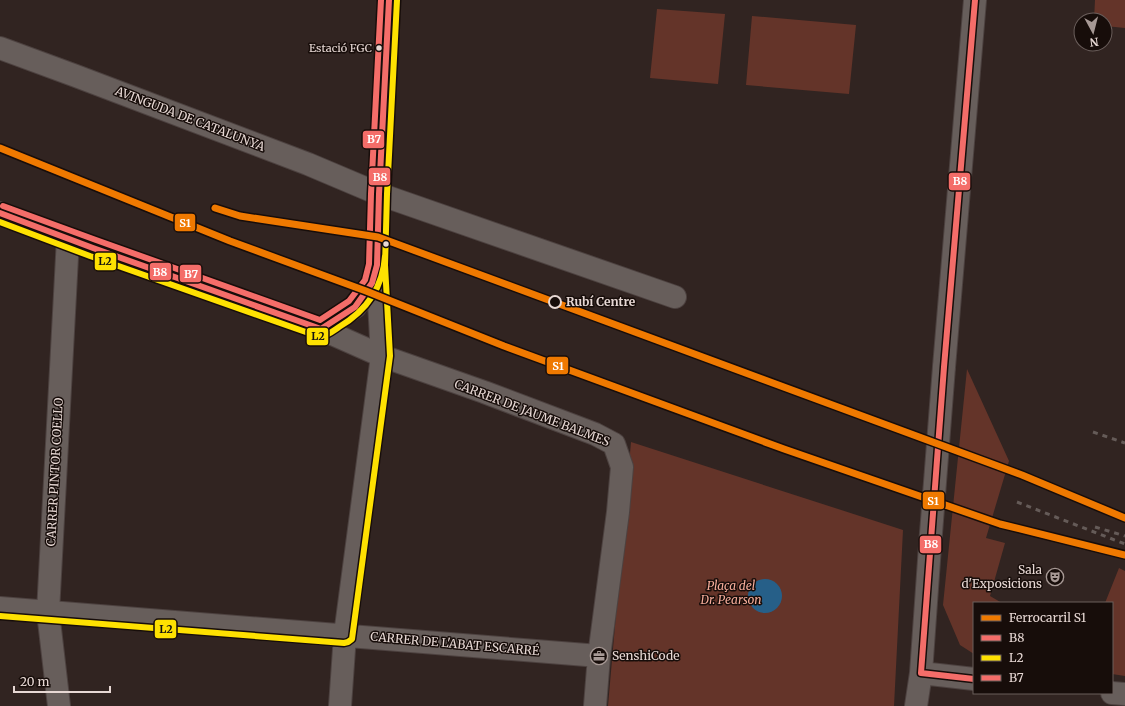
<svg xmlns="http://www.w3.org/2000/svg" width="1125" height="706" font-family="Merriweather,serif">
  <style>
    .green { fill: #643429 }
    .water { fill: #265f88 }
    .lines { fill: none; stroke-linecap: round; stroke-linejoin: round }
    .minor-casing { stroke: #4d4240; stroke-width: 24 }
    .minor { stroke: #675e5b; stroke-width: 22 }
    .rail { stroke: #655b58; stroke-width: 3; stroke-dasharray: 5 5; stroke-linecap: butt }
    .minor-bridge-casing { stroke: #4d4240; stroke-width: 24; stroke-linecap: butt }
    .minor-bridge { stroke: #675e5b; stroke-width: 22 }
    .bus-1-casing { stroke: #170d0a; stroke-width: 9 }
    .bus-2-casing { stroke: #170d0a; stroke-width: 9 }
    .bus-3-casing { stroke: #170d0a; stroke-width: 9 }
    .bus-1 { stroke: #f46d69; stroke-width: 6 }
    .bus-2 { stroke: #fee101; stroke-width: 6 }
    .bus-3 { stroke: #f46d69; stroke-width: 6 }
    .rail-1-casing { stroke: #170d0a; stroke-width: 10 }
    .rail-1 { stroke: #ef7900; stroke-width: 7 }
    .bus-dot { fill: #e7d8d4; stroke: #170d0a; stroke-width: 1.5 }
    .stop-dot { fill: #170d0a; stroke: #e7d8d4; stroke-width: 2 }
    .labels { text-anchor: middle; stroke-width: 3; stroke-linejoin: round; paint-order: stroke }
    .bus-label { font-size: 11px; fill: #e7d8d4; stroke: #170d0a; text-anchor: end }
    .street-label { font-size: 12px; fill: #e7d8d4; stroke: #170d0a }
    .stop-label { font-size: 12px; font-weight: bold; fill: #e7d8d4; stroke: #170d0a; text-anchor: start }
    .poi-label { font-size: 12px; fill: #e7d8d4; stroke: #170d0a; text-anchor: end }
    .park-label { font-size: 12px; font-style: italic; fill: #f5ac9a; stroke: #170d0a }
    .line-badge { stroke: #170d0a; stroke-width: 1.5 }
    .badge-label { font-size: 11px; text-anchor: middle; font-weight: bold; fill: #fff }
    .pale-badge-label { font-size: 11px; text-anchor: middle; font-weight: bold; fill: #111 }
  </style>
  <rect width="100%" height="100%" fill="#312421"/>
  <path class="green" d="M 1095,0 L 1125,0 L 1125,28 L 1105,26 L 1105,20 L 1094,20 Z
    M 657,9 L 725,14 L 718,84 L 650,78 Z
    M 752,16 L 856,25 L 849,94 L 746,85 Z
    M 967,369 L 1009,461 L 986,538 L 1005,543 L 990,596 L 1002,603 L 974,603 L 974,654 L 960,645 L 943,605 Z
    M 631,442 L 903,530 L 894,706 L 608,706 Z
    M 1119,568 L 1125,571 L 1125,676 L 1112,674 L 1112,603 L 1105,603 Z"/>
  <path class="water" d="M748 596a17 17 0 1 1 34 0a17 17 0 1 1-34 0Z"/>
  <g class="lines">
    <defs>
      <path id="minor" d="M 0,48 L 76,76 L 308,164 L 379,194 L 675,297
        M 0,213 L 93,248 L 321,329 L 382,356 L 484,392 L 595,434 L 614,444 L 622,467 L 618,512 L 599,656 L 595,706
        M 321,329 L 355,307 L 372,283 L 377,265 L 379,194 L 389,0
        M 944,367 L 975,0
        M 0,608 L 599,656
        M 921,673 L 974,679
        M 1112,693 L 1125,694
        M 59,706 L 48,612 L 68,238
        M 340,706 L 345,635 L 382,356 L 377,265
        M 916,706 L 921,673 L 930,546"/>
    </defs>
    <use href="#minor" class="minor-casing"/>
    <use href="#minor" class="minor"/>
    <path class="rail" d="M 1093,432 L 1125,443
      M 1017,502 L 1125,544
      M 1095,527 L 1125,536"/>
    <defs>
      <path id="minor-bridge" d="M 930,546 L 944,367"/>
    </defs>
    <use href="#minor-bridge" class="minor-bridge-casing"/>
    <use href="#minor-bridge" class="minor-bridge"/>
    <defs>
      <path id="bus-1" d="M 0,213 L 93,248 L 321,329
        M 321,329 L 355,307 L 372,283 L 377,265 L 379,194 L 389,0
        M 974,679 L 921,673 L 944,367 L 975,0"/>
      <path id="bus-2" d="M 0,222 L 90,256 L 320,337 C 327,336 333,331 339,327 C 366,311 383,288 385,256
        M 0,616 L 344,643 L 348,642 L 352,639 L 390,356 L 385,265 L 387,194 L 397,0"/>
      <path id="bus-3" d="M 3,206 L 96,240 L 320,320 L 349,301 L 365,280 L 369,264 L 371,194 L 381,0"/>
    </defs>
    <use href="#bus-1" class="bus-1-casing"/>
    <use href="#bus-2" class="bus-2-casing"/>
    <use href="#bus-3" class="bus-3-casing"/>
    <use href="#bus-1" class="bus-1"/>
    <use href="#bus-2" class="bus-2"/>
    <use href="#bus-3" class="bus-3"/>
    <defs>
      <path id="rail-1" d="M 0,148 L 230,241 L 366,291 L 504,346 L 784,449 L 1000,524 L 1125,555
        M 215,208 L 240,216 L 378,237 L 1022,475 L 1125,518"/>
    </defs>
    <use href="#rail-1" class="rail-1-casing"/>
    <use href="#rail-1" class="rail-1"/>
  </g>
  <defs>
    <symbol id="theatre-ring" viewBox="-11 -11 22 22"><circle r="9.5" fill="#170d0a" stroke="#a79995" stroke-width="1.5"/><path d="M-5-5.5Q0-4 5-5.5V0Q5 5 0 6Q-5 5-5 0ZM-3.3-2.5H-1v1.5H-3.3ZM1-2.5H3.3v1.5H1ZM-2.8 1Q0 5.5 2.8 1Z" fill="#a79995"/></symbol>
    <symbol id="office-ring" viewBox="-11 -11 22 22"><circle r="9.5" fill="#170d0a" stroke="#a79995" stroke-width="1.5"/><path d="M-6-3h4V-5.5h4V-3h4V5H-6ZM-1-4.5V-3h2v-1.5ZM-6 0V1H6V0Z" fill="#a79995"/></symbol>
  </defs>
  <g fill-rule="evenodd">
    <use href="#theatre-ring" x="1045" y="567" width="20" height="20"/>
    <use href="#office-ring" x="589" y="646" width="20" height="20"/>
  </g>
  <g class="bus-dot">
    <circle cx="379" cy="48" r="3.5"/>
    <circle cx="386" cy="244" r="3.5"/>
  </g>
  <circle class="stop-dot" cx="555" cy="302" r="6"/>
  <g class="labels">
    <g class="bus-label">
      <text x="372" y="52">Estació FGC</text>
    </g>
    <g class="street-label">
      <text transform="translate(190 119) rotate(21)" y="4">AVINGUDA DE CATALUNYA</text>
      <text transform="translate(532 413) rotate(21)" y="4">CARRER DE JAUME BALMES</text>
      <text transform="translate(55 472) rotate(-87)" y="4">CARRER PINTOR COELLO</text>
      <text transform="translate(455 644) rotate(5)" y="4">CARRER DE L'ABAT ESCARRÉ</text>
    </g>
    <g class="stop-label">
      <text x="566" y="306">Rubí Centre</text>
    </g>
    <g class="poi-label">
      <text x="1042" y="574">Sala<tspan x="1042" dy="14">d'Exposicions</tspan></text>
      <text x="612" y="660" text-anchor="start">SenshiCode</text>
    </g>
    <g class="park-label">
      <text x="731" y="590">Plaça del<tspan x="731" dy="14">Dr. Pearson</tspan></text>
    </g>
  </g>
  <g class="line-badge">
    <rect x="362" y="130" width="23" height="19" rx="4" fill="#f46d69"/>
    <rect x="368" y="167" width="23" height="19" rx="4" fill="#f46d69"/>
    <rect x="948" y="172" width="23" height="19" rx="4" fill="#f46d69"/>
    <rect x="174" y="213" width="22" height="19" rx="4" fill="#ef7900"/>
    <rect x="94" y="252" width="23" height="19" rx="4" fill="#fee101"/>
    <rect x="149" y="262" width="23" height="19" rx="4" fill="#f46d69"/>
    <rect x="179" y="264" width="23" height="19" rx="4" fill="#f46d69"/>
    <rect x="306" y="327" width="23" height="19" rx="4" fill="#fee101"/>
    <rect x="546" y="356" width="23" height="19" rx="4" fill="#ef7900"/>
    <rect x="922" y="491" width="23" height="19" rx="4" fill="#ef7900"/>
    <rect x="919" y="535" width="23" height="19" rx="4" fill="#f46d69"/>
    <rect x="154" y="619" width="23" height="20" rx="4" fill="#fee101"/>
  </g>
  <g class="badge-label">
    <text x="374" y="143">B7</text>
    <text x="380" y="181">B8</text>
    <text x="960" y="185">B8</text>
    <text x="185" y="227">S1</text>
    <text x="160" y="276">B8</text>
    <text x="191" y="278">B7</text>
    <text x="558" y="370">S1</text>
    <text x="933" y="505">S1</text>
    <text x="931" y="548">B8</text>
  </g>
  <g class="pale-badge-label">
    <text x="105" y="265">L2</text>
    <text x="318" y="340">L2</text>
    <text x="166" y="633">L2</text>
  </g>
  <rect x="973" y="602" width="140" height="92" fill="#170d0a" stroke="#6a5e5b"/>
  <rect x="981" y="615" width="20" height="6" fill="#ef7900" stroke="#6a5e5b"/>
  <text x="1009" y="622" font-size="12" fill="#e7d8d4">Ferrocarril S1</text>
  <rect x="981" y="635" width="20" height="6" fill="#f46d69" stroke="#6a5e5b"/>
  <text x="1009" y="642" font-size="12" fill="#e7d8d4">B8</text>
  <rect x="981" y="655" width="20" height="6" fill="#fee101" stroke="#6a5e5b"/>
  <text x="1009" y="662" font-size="12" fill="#e7d8d4">L2</text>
  <rect x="981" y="675" width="20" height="6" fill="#f46d69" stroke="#6a5e5b"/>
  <text x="1009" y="682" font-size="12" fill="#e7d8d4">B7</text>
  <g transform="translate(1093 32) rotate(173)"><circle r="19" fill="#170d0a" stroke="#6a5e5b"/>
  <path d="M0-3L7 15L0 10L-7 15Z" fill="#a79995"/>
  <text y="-6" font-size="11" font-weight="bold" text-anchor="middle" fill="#e7d8d4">N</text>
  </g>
  <path d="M14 686v6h96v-6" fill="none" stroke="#e7d8d4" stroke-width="2"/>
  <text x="20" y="686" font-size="12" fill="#e7d8d4" stroke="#170d0a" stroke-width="3" paint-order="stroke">20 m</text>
</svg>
